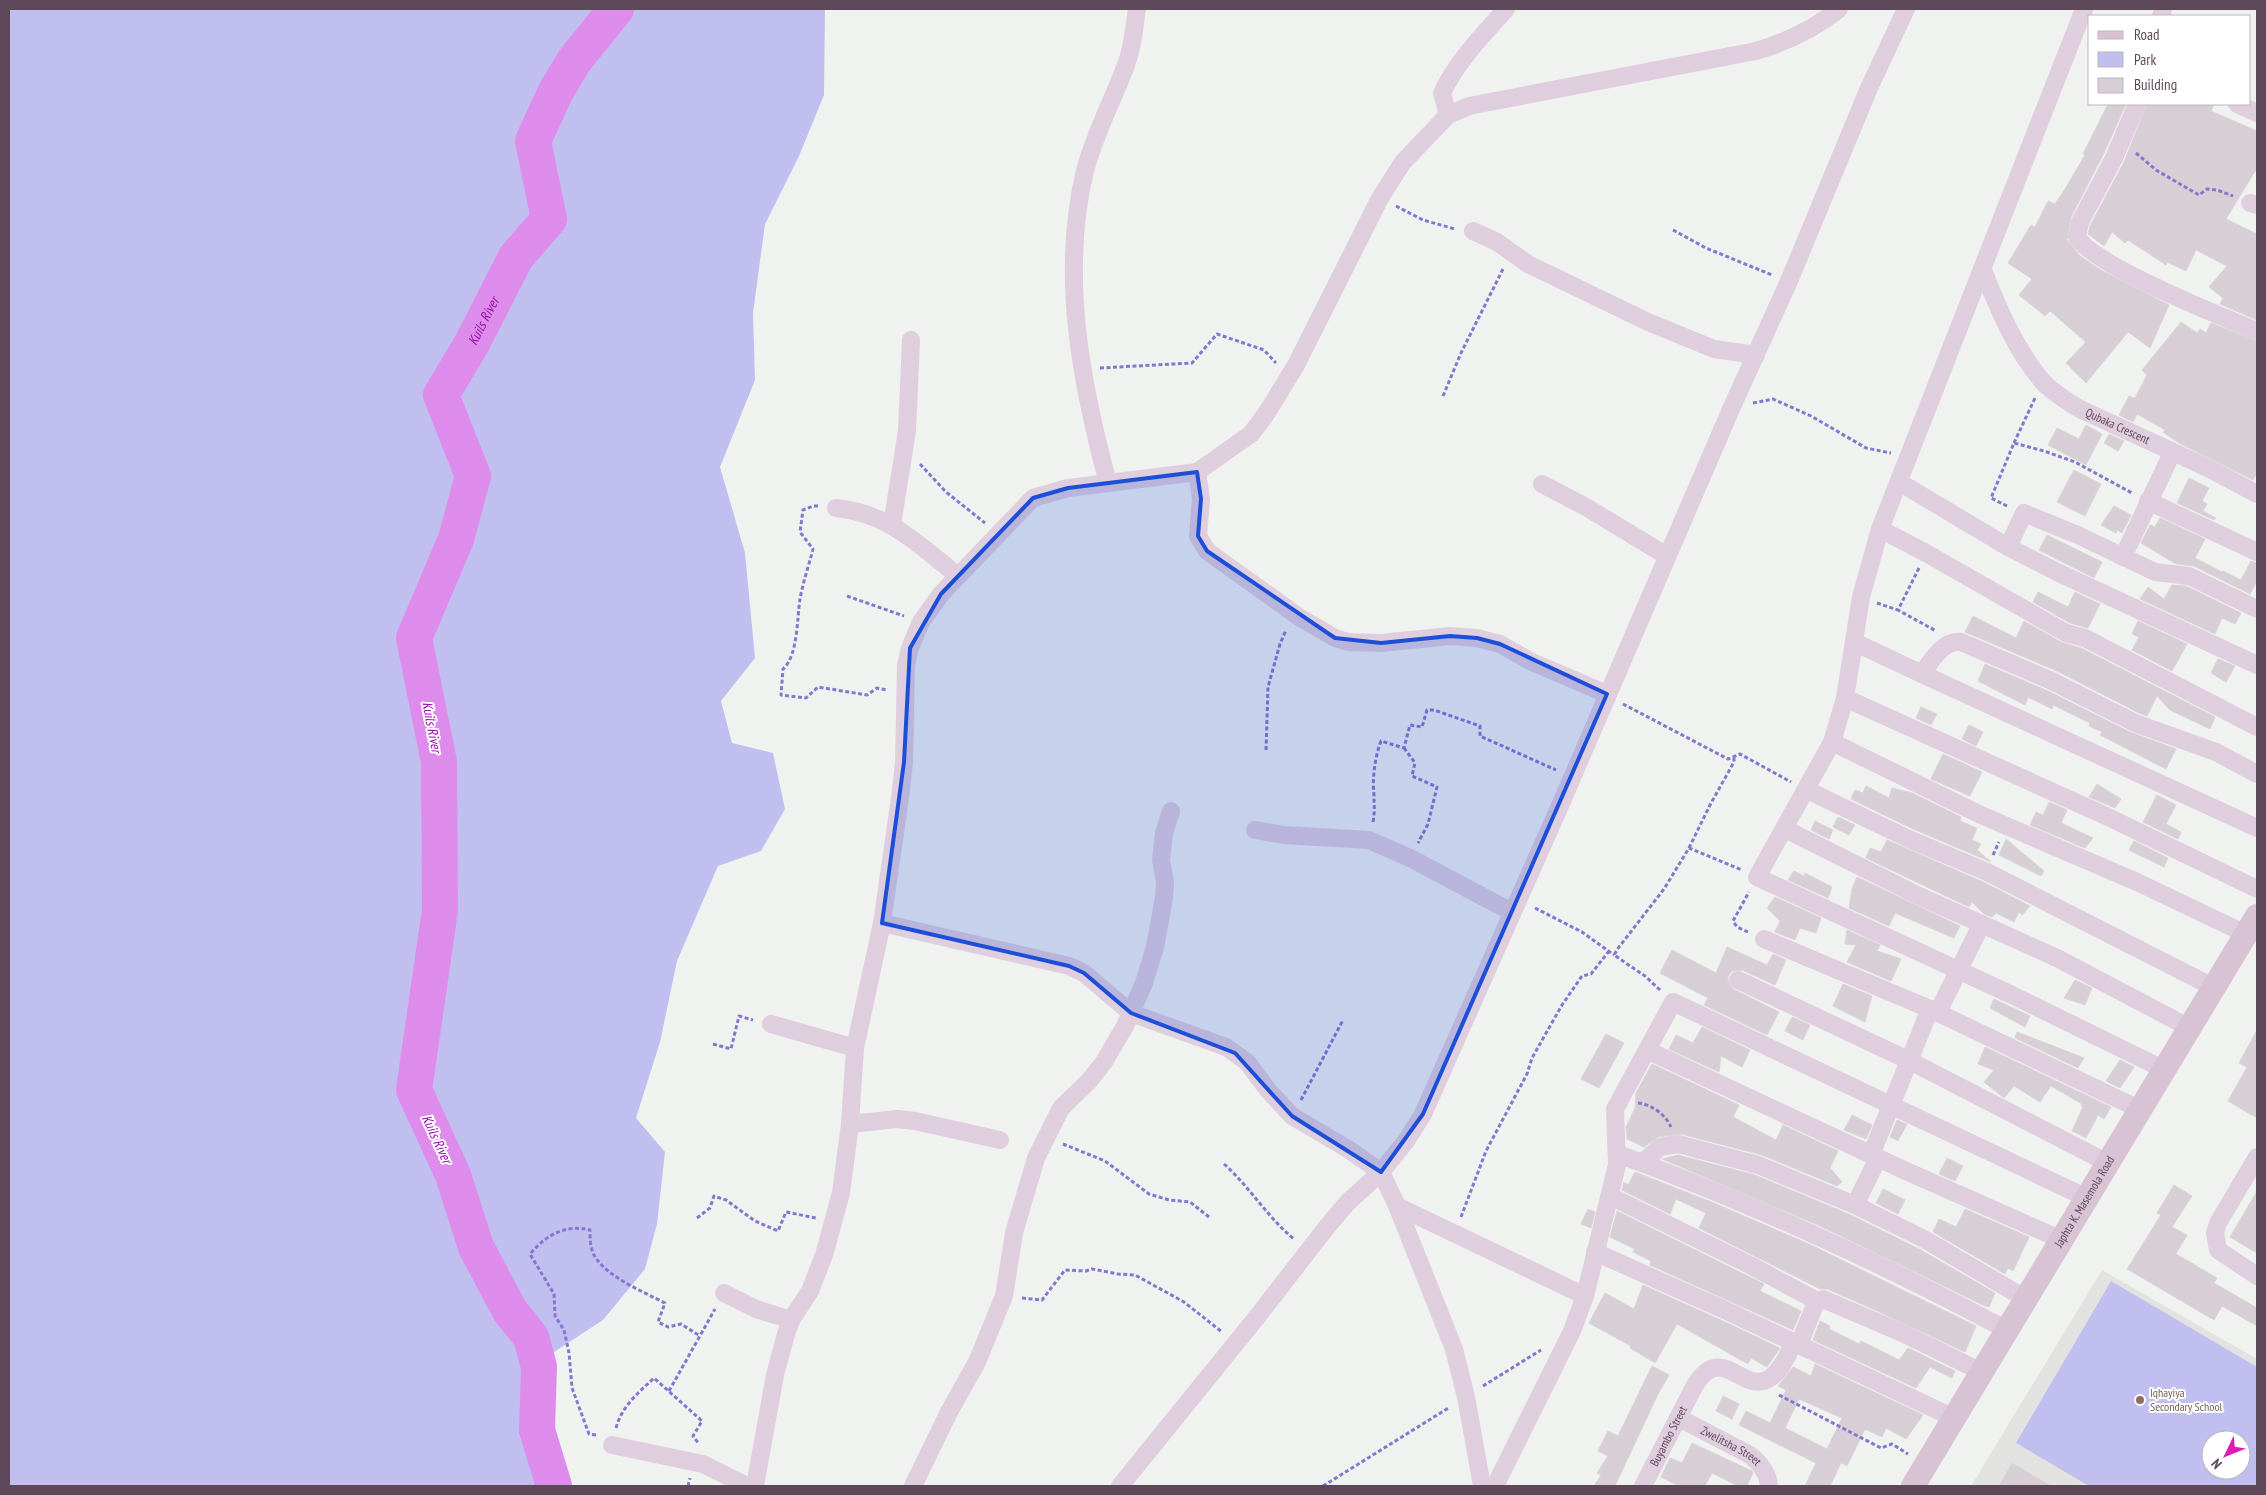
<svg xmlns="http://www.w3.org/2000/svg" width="2266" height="1495" font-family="'PT Sans Narrow',sans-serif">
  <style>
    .education { fill: #e2e3e1; fill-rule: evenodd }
    .green { fill: #c0bfef; fill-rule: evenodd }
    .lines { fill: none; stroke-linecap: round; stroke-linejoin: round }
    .river { stroke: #de8ceb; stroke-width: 36 }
    .building { fill: #d7cfd5; stroke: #dbd4d8; fill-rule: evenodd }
    .path { stroke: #8477cd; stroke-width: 3; stroke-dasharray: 4 2.5; stroke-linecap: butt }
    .street { stroke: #dfcede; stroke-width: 18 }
    .secondary { stroke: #d8c3d5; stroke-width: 24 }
    .marked { fill: #1d4ed8; fill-opacity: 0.2; stroke: #1d4ed8; stroke-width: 4; stroke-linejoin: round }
    .education-dot { fill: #8d6e63; stroke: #fff; stroke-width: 2 }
    .labels { text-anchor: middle; stroke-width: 4; stroke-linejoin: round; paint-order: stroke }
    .street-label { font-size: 12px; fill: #5d485a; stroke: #fff }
    .education-label { font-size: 12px; fill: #785e54; stroke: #fff; text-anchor: start }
    .water-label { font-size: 14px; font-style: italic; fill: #940daa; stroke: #fff }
  </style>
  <rect width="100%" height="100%" fill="#f0f2f0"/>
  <path class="education" d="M 2102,1270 L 2257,1359 L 2257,1486 L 1971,1486 ZM 2211,1440 L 2241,1440 L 2241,1470 L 2211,1470 Z"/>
  <path class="green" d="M 9,9 L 825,9 L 824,95 L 799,156 L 765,224 L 753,313 L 755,380 L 720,467 L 745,553 L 755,658 L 721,701 L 732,743 L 773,753 L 785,809 L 761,851 L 718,866 L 677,961 L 660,1042 L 636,1118 L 665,1152 L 657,1224 L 645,1269 L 603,1320 L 551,1354 L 547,1429 L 564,1486 L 9,1486 Z
    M 2111,1281 L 2257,1367 L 2257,1486 L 2089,1486 L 2016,1443 ZM 2211,1440 L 2241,1440 L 2241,1470 L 2211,1470 Z"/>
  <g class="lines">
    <path class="river" id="s1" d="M 554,1486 L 537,1430 L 539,1367 L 531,1337 L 510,1311 L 476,1247 L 453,1175 L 414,1090 L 440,910 L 439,762 L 414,638 L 456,539 L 473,476 L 441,395 L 471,345 L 516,257 L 549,219 L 533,141 L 556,91 L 574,61 L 616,9"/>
  </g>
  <path class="building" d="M 2108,104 L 2126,104 L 2104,153 L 2071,217 L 2067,240 L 2080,256 L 2101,270 L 2169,305 L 2150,348 L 2128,332 L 2086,383 L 2066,363 L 2086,342 L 2050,311 L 2045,316 L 2019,295 L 2032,279 L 2008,263 L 2031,225 L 2035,227 L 2048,201 L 2055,204 L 2065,189 L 2085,155 L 2083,154 Z
    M 2147,104 L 2214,104 L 2211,111 L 2257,131 L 2257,168 L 2226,219 L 2257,234 L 2257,320 L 2220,304 L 2223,298 L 2209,287 L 2227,266 L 2196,250 L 2186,271 L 2167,262 L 2166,265 L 2128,240 L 2125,243 L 2112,232 L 2104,246 L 2088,234 L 2090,226 L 2124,162 Z
    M 2181,322 L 2197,333 L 2200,329 L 2206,333 L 2211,323 L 2257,341 L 2257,473 L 2253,480 L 2179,443 L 2163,432 L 2165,430 L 2137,414 L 2133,422 L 2119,415 L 2129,396 L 2135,398 L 2147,375 L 2142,370 Z
    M 2086,425 L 2102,434 L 2086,465 L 2048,445 L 2057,428 L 2079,439 Z
    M 2109,434 L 2124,441 L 2118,451 L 2104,443 Z
    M 2074,470 L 2101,484 L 2085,516 L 2057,502 Z
    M 2189,478 L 2209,488 L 2202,501 L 2207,504 L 2203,511 L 2216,518 L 2214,520 L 2177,503 Z
    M 2114,506 L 2131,515 L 2122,533 L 2117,530 L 2116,533 L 2101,525 Z
    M 2160,518 L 2205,539 L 2195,558 L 2222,572 L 2223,571 L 2241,580 L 2251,561 L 2257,563 L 2257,581 L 2250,594 L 2194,566 L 2176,564 L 2141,543 L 2150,525 L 2155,527 Z
    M 2047,535 L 2102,562 L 2094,578 L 2039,550 Z
    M 2172,585 L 2186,586 L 2241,613 L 2235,624 L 2222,618 L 2215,634 L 2140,599 L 2148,587 L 2164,599 Z
    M 2038,592 L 2068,607 L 2075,592 L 2100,604 L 2088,628 L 2070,623 L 2033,602 Z
    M 1973,616 L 2016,638 L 2024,621 L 2061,642 L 2081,648 L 2215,717 L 2210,729 L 2170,710 L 2157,696 L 2147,716 L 2139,713 L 2057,671 L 1965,632 Z
    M 2138,621 L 2187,644 L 2172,671 L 2132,650 L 2139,637 L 2132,634 Z
    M 2218,659 L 2235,666 L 2226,682 L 2211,673 Z
    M 1985,664 L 2048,691 L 2130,732 L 2176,749 L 2166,769 L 2100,735 L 2102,732 L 2089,726 L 2090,723 L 2053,705 L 2052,709 L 2028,697 L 2025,705 L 1978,681 Z
    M 1921,707 L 1937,714 L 1931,725 L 1916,718 Z
    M 1969,725 L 1983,732 L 1976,746 L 1962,739 Z
    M 1943,754 L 1982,772 L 1970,796 L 1931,779 Z
    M 2097,784 L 2121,799 L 2115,808 L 2089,797 Z
    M 1866,786 L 1889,798 L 1892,788 L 1912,793 L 1961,817 L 1960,821 L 1977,828 L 1972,840 L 1981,844 L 1977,850 L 1991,862 L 1913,829 L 1851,799 L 1855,790 L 1863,793 Z
    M 2157,795 L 2176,805 L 2166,824 L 2181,832 L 2178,839 L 2143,822 Z
    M 2049,802 L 2067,810 L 2061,823 L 2093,838 L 2085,848 L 2030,825 L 2036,812 L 2043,815 Z
    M 1838,817 L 1855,825 L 1849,835 L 1833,827 Z
    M 1815,821 L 1833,830 L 1829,839 L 1811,830 Z
    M 2006,839 L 2044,871 L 2041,876 L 1999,855 Z
    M 1887,840 L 1983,882 L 2030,906 L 2022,915 L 2019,912 L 2014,922 L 1996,913 L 1992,917 L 1984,914 L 1972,902 L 1969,907 L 1866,858 L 1870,848 L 1881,852 Z
    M 2134,841 L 2168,858 L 2164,867 L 2129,850 Z
    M 1794,871 L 1804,876 L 1805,873 L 1832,887 L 1828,898 L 1788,880 Z
    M 1857,877 L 1960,926 L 1954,938 L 1895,913 L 1889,926 L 1849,908 L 1852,889 Z
    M 1775,897 L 1821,918 L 1816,933 L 1800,928 L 1795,940 L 1775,932 L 1780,921 L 1767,908 Z
    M 1847,930 L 1880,945 L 1877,951 L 1901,959 L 1891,981 L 1847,962 L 1856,945 L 1845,944 Z
    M 1727,947 L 1767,965 L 1773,954 L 1786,960 L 1775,985 L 1742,970 L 1732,971 L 1728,976 L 1728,981 L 1733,989 L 1779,1012 L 1767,1035 L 1704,1005 L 1708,998 L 1660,973 L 1672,950 L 1716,973 Z
    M 2075,980 L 2092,988 L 2085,1005 L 2064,998 Z
    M 1843,984 L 1872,996 L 1865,1022 L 1833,1006 Z
    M 1994,999 L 2030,1016 L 2025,1027 L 1990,1008 Z
    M 1792,1017 L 1810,1025 L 1803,1040 L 1785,1031 Z
    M 1702,1027 L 1750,1050 L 1742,1067 L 1721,1056 L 1719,1072 L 1669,1049 L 1676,1035 L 1693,1043 Z
    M 2257,1030 L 2257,1118 L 2228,1101 L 2247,1067 L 2239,1063 Z
    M 2017,1032 L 2043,1042 L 2084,1058 L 2078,1068 L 2015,1038 Z
    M 1606,1034 L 1624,1043 L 1599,1088 L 1581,1079 Z
    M 1985,1047 L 2111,1107 L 2104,1119 L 2098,1115 L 2086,1138 L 2072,1131 L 2083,1107 L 2081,1106 L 2082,1104 L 2051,1086 L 2040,1102 L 2014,1086 L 2004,1098 L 1984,1082 L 1994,1070 L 1978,1064 Z
    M 2120,1060 L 2134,1067 L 2120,1088 L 2106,1081 Z
    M 1652,1064 L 1739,1105 L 1733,1117 L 1776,1140 L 1783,1125 L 1838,1151 L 1830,1168 L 1842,1182 L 1837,1186 L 1762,1155 L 1681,1134 L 1658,1137 L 1644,1147 L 1627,1139 L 1626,1127 L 1635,1108 L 1636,1093 Z
    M 1852,1115 L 1872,1125 L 1866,1139 L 1844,1130 Z
    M 1897,1120 L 1907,1124 L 1898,1141 L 1890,1137 Z
    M 1678,1155 L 1755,1175 L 1851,1215 L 1919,1249 L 1995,1293 L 1989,1307 L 1985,1306 L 1820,1226 L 1662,1159 Z
    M 1947,1158 L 1963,1166 L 1955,1181 L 1939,1174 Z
    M 1635,1172 L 1714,1203 L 1811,1245 L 1976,1326 L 1965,1352 L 1864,1305 L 1827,1289 L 1820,1289 L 1699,1228 L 1706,1213 L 1676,1199 L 1670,1214 L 1622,1190 L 1624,1182 L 1628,1185 Z
    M 2174,1185 L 2192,1196 L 2172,1227 L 2187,1235 L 2176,1254 L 2217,1278 L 2214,1283 L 2257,1308 L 2257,1326 L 2222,1306 L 2214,1320 L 2127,1269 L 2161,1215 L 2157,1213 Z
    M 1883,1189 L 1905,1200 L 1898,1214 L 1876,1203 Z
    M 2257,1191 L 2257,1253 L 2230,1237 Z
    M 1588,1209 L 1595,1212 L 1591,1228 L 1581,1224 Z
    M 1965,1209 L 2029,1237 L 2013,1271 L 2008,1268 L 2005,1274 L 1933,1232 L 1939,1219 L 1956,1227 Z
    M 1617,1211 L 1764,1284 L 1760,1291 L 1801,1311 L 1793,1330 L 1650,1265 L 1651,1261 L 1633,1252 L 1635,1249 L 1610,1237 Z
    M 1643,1285 L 1723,1321 L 1780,1348 L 1767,1367 L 1751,1358 L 1748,1364 L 1677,1324 L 1655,1363 L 1630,1348 L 1631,1346 L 1589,1323 L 1605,1293 L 1634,1309 Z
    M 1820,1321 L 1830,1326 L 1829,1329 L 1859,1344 L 1861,1341 L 1899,1360 L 1908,1348 L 1955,1371 L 1952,1378 L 1930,1367 L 1916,1388 L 1813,1340 Z
    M 1815,1364 L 1923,1415 L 1906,1439 L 1886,1428 L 1882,1437 L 1865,1429 L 1847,1466 L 1841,1463 L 1830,1486 L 1805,1486 L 1816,1463 L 1739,1425 L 1746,1411 L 1770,1423 L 1786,1390 L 1778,1386 L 1793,1367 L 1811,1376 ZM 1799,1399 L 1842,1418 L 1827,1449 L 1785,1428 Z
    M 1652,1366 L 1669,1375 L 1658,1394 L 1615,1486 L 1594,1486 L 1601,1475 L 1597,1473 L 1608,1456 L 1598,1451 L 1608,1431 L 1618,1436 Z
    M 1723,1396 L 1739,1404 L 1732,1419 L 1716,1411 Z
    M 1692,1443 L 1752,1471 L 1753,1473 L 1747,1486 L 1738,1486 L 1712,1473 L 1705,1486 L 1679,1486 L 1661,1477 L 1670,1458 L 1682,1463 Z
    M 2012,1463 L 2051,1486 L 1999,1486 Z"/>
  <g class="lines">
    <path class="path" d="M 2136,153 L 2156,170 L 2199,195 L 2207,189 L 2217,190 L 2233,196
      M 1396,206 L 1423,220 L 1455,229
      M 1673,230 L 1706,248 L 1772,275
      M 1100,368 L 1192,363 L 1217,334 L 1264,350 L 1276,363
      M 1443,396 L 1461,353 L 1503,269
      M 1753,403 L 1773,399 L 1811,416 L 1866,448 L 1891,453
      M 2014,443 L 2035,398
      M 920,464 L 946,492 L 985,523
      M 818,506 L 813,506 L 803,510 L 800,532 L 813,549 C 809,565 803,582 800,599 C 797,618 798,656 783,669 L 781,695 L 806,698 L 818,687 L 867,695 L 877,688 L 887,690
      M 2007,506 L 1991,498 L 2014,443 L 2044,451 L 2075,462 L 2132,493
      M 1919,568 L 1898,610 L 1936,631
      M 847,596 L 904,616
      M 1877,603 L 1898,610
      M 1623,704 L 1728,759 L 1740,754 L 1791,782
      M 1404,748 L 1415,763 L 1412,776 L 1437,787 L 1428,824 L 1418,843
      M 1266,750 L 1268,687 L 1280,644 L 1286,630
      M 1373,822 C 1375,811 1374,806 1374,795 C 1372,778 1375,757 1381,741 L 1404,748 L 1410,725 L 1422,727 L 1427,710 L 1434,710 L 1480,726 L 1480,736 L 1556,770
      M 1689,848 L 1710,805 L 1734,762 L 1734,756
      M 1993,855 L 1999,842
      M 1535,908 L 1582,932 L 1614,955
      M 1748,932 L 1737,927 L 1733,921 L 1749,892
      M 1660,990 L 1645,976 L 1614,955 L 1619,947 L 1664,889 L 1689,848 L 1742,870
      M 713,1044 L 731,1049 L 739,1016 L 753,1020
      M 1301,1100 L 1343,1020
      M 1638,1103 C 1651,1104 1666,1115 1671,1127
      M 1063,1144 L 1105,1161 L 1149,1194 L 1169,1200 L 1190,1202 L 1209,1217
      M 1224,1164 C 1250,1187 1267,1217 1294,1239
      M 1461,1217 L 1486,1151 L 1527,1074 L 1532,1058 L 1562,1005 L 1582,976 L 1591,974 L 1609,951
      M 697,1218 L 710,1208 L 714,1196 L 726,1200 L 755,1221 L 778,1231 L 786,1212 L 816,1218
      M 1022,1298 L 1042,1300 L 1065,1270 L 1086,1271 L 1092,1269 L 1118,1274 L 1135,1275 L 1184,1302 L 1222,1332
      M 1483,1386 L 1541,1350
      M 669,1391 L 715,1309
      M 1779,1395 L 1881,1448 L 1892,1444 L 1908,1454
      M 616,1428 C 622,1406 638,1393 654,1378 L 702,1421 L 693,1436 L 699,1444
      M 596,1435 L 589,1434 L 572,1388 L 569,1353 L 564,1330 L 555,1316 L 554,1294 L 530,1254 C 546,1235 565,1224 590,1230 C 590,1236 590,1244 592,1250 C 599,1274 644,1292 665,1303 L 658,1322 L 668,1327 L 681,1324 L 700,1336
      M 688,1486 L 690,1478
      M 1323,1486 L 1450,1407"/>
    <g class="street">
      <path d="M 2084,9 L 1880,529 L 1861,597 L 1845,698 L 1832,742 L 1757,877 L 2012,995 L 2165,1070"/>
      <path d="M 2161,16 L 2163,9"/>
      <path d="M 2137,104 L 2114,158 L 2080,222 L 2077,237 C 2093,265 2222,317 2257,331"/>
      <path d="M 2237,104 L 2257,113"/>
      <path d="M 1448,115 L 1442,93 C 1457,61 1482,36 1506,9"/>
      <path d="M 2250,203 L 2257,205"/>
      <path d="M 1473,231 L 1497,242 L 1528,264 L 1648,322 L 1714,349 L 1756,355"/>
      <path id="s2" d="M 1983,270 C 1998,308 2016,351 2043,382 C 2053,393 2067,401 2080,409 L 2208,468 L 2257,494"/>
      <path d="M 1899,482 L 2008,547 L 2057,572 L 2257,665"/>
      <path d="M 1108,483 C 1081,383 1060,274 1085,171 C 1094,135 1113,100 1126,65 C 1133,47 1134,28 1137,9"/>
      <path d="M 1542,484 L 1586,507 L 1667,556"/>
      <path d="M 2148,501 L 2257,552"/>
      <path d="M 836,508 C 888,513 918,544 957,575"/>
      <path d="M 892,525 L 907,431 L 911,340"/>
      <path d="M 1880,529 L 1926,553 L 2066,633 L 2085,638 L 2257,727"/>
      <path d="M 2008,547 L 2024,513 L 2080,536 L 2155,572 L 2189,576 L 2257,609"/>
      <path d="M 2123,557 L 2172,453"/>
      <path d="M 1854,642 L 1922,674"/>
      <path d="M 1607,694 L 1532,662 L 1500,644 L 1477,638 L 1450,636 L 1381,643 L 1348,642 L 1335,638 L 1299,617 L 1207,551 L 1198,536 L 1201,499 L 1197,472 L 1251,434 L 1266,414 L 1296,365 L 1380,198 L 1403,162 L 1448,115 L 1469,106 L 1756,51 C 1787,42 1814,29 1839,9"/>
      <path d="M 1845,698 L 2106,816 L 2257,889"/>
      <path d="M 1832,742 L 1981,815 L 2137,882 L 2246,934"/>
      <path d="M 2257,774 L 2216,752 L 2135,723 L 2052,681 L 1961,642 C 1943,640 1931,661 1922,674 L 2257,828"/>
      <path d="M 1807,790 L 1909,839 L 1987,872 L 2215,988"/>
      <path d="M 1785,829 L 1917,895 L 2057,958 L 2190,1028"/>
      <path d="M 1255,830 L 1284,835 L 1369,840 L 1410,858 L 1512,912"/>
      <path d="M 882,923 L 1069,966 L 1084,973 L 1131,1013 L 1226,1047 L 1247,1062 L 1268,1090 L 1292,1116 L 1348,1149 L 1381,1172 L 1397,1206 L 1454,1349 L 1466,1397 L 1482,1486"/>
      <path d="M 1764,939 L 1930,1009 L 2141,1110"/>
      <path d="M 1738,980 L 1908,1060 L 2108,1163"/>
      <path d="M 1938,1012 L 1981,925"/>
      <path d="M 771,1024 L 855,1048"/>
      <path d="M 1647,1050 L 1906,1171 L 2062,1240"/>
      <path d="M 850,1124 L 897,1119 L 915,1121 L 1000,1140"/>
      <path d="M 1618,1154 C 1752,1203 1881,1263 2007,1330"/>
      <path d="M 1871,1155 L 1930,1009"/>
      <path d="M 2257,1157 L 2218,1223 L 2215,1233 L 2218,1250 L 2257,1276"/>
      <path d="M 1642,1163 L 1660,1147 L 1678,1144 L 1758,1165 L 1855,1205 L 1924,1239 L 2026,1299"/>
      <path d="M 1610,1196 L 1750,1265 L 1817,1301"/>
      <path d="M 1855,1205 L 1878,1158"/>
      <path d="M 1397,1206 L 1585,1296"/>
      <path d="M 1595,1252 L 1727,1311 L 1954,1418"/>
      <path d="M 724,1293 L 756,1309 L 791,1320"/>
      <path d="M 1799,1345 L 1814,1307 L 1817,1301 L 1823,1299 L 1900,1332 L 1982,1372"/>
      <path id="s3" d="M 1679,1418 L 1750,1455 C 1760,1463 1768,1472 1769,1486"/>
      <path d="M 612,1445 L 703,1464 L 747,1486"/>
      <path d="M 755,1486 L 775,1375 L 786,1334 L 791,1320 L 810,1291 L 824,1255 L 841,1193 L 850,1124 L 855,1048 L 882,923 L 900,798 L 904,762 L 906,665 L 910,648 L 921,622 L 941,594 L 1033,498 L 1068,488 L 1197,472"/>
      <path d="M 913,1486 L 949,1412 L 977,1362 L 1004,1296 L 1014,1233 L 1036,1158 L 1061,1108 L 1089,1081 L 1104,1062 L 1125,1026 L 1144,983 L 1155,947 L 1164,898 L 1165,882 L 1161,860 L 1164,833 L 1171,811"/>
      <path d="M 1120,1486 L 1257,1317 L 1326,1228 L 1347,1203 L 1381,1172 L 1406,1141 L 1423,1114 L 1559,808 L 1731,409 L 1789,281 L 1869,88 L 1906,9"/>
      <path d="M 1495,1486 L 1572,1331 L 1585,1296 L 1617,1165 L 1615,1109 L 1673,1002 L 2087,1198"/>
      <path id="s4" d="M 1643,1486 L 1695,1385 C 1723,1341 1742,1396 1770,1378 C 1782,1370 1787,1355 1794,1343"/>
    </g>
    <path class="secondary" id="s5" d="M 1913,1486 L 2257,916"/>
  </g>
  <path class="marked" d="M 1197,472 L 1201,499 L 1198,536 L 1207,551 L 1335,638 L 1381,643 L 1450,636 L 1477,638 L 1500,644 L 1607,694 L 1423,1114 L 1381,1172 L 1292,1116 L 1235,1053 L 1131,1013 L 1084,973 L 1069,966 L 882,923 L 904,762 L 910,648 L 941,594 L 1033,498 L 1068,488 Z"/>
  <circle class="education-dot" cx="2140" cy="1400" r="5"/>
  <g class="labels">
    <g class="street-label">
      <text dy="4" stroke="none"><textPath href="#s2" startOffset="215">Qubaka Crescent</textPath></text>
      <text dy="4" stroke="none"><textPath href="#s5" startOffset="332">Japhta K. Masemola Road</textPath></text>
      <text dy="4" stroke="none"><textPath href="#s4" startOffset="56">Buyambo Street</textPath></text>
      <text dy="4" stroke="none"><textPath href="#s3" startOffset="59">Zwelitsha Street</textPath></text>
    </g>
    <g class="education-label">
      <text x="2150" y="1397">Iqhayiya<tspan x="2150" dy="14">Secondary School</tspan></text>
    </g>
    <g class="water-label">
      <text dy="5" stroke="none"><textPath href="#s1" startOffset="1229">Kuils River</textPath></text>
      <text transform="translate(432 727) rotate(79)" y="5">Kuils River</text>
      <text transform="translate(437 1139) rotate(65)" y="5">Kuils River</text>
    </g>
  </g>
  <rect width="2266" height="1495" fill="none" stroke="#5d485a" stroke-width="20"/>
  <rect x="2088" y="15" width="162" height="90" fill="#ffffff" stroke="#beb6bd"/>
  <rect x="2098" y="31" width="25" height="8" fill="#d8c3d5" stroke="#beb6bd"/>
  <text x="2134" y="40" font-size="15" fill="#5d485a">Road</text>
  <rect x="2098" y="52" width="25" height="15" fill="#c0bfef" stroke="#beb6bd"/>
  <text x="2134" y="65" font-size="15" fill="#5d485a">Park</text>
  <rect x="2098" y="78" width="25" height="15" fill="#d7cfd5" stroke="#beb6bd"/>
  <text x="2134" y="90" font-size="15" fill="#5d485a">Building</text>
  <g transform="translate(2226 1455) rotate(227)"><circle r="24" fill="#ffffff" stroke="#beb6bd"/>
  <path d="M0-4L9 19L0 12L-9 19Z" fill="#e11ab7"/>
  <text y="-8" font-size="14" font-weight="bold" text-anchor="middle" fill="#5d485a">N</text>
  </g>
</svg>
